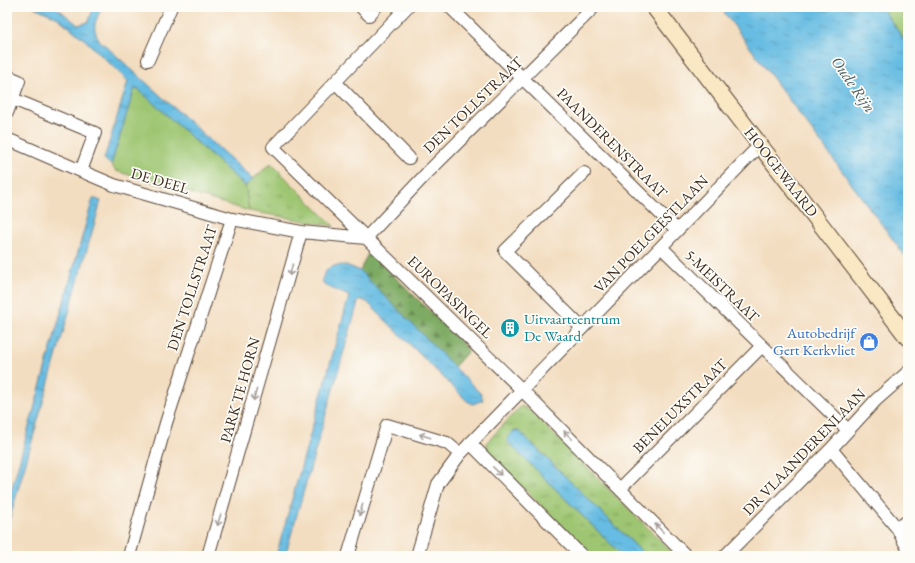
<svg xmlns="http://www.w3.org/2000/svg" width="915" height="563" font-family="'EB Garamond',serif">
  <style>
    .grass { fill: url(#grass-tufts); stroke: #6c7848 }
    .forest { fill: url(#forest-firs); stroke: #5c6a41 }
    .park { fill: #9ec672; stroke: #6c7848 }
    .water { fill: url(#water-ripples); stroke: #507380 }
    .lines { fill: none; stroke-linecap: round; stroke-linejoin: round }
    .street-casing { stroke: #574536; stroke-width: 14 }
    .secondary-casing { stroke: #574536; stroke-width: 18 }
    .street { stroke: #fff; stroke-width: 12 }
    .secondary { stroke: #fae7c3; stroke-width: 16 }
    .oneway { stroke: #a79f9a }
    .labels { text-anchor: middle; stroke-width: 3.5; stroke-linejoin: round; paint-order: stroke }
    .street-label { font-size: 15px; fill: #3b2a1e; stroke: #fdfcf7 }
    .culture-label { font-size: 15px; fill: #0d838f; stroke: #fdfcf7; text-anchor: start }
    .shop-label { font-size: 15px; fill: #366cbe; stroke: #fdfcf7; text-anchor: end }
    .water-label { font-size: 16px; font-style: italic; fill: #4a5d63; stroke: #fdfcf7 }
  </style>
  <defs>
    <pattern id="grass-tufts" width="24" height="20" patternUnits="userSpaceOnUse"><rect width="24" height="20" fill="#9ec672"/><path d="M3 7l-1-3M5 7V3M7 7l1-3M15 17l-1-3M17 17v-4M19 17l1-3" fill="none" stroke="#82a15d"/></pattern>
    <pattern id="forest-firs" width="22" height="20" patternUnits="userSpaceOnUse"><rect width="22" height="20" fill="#7eab64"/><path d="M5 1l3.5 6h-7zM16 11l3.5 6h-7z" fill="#688b52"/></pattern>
    <pattern id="water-ripples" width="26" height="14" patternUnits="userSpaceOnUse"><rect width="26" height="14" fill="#66bce2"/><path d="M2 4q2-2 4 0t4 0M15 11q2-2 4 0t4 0" fill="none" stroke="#5599b7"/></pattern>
  </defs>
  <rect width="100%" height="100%" fill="#fdfcf7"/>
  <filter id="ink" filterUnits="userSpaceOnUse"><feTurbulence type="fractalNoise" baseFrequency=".025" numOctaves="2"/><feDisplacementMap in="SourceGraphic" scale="8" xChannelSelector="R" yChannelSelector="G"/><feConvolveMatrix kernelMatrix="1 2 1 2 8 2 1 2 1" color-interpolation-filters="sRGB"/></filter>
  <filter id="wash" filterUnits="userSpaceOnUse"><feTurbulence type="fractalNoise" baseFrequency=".012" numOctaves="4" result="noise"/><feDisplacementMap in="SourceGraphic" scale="16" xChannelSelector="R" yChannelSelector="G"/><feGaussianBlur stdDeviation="0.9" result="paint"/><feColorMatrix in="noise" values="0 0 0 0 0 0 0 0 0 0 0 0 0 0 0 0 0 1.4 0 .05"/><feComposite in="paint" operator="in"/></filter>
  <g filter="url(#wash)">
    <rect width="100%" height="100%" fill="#f3ddc0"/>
    <path class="grass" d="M 881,7 L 908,7 L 908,45 L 883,10 Z
      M 271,163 L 334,226 L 249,211 L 245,186 Z
      M 521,406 L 528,409 L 676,556 L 646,556 L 519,431 L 514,430 L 507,441 L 623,556 L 592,556 L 489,454 L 486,443 Z"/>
    <path class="forest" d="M 369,251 L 469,350 L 454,367 L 360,271 Z"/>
    <path class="park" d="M 138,89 L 245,186 L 249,211 L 116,171 L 111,165 L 134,90 Z"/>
    <path class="water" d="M 34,7 L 56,7 L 78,25 L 88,22 L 94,7 L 102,7 C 96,21 91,26 99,40 L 253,179 L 245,186 L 138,89 L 134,90 L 111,165 L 104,159 L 128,81 L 85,40 L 58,18 Z
      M 720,7 L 881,7 L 883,10 L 908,45 L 908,260 Z
      M 93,198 L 101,201 L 7,528 L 7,505 Z
      M 346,265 L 360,271 L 481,394 L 483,400 L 473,404 L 467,401 L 367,302 L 359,299 L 285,556 L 276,556 L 349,296 L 324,285 L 322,279 C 328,265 332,266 346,265 Z
      M 514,430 L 519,431 L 646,556 L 623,556 L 507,441 L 508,437 Z"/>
  </g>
  <g filter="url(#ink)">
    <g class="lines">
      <defs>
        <path id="street" d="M 361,7 L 369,15 L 376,7
          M 407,7 L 273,147 L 522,390 L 686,556
          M 450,7 L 677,230
          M 148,60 L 171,7
          M 7,76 L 19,81 L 7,113
          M 335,82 L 409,158
          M 7,139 L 81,171 L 95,133 L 13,99
          M 81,171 L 114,185 L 232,219
          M 661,247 L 848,430
          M 582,328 L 505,251 L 584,173
          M 470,443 L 582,556
          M 831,449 L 897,528 L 908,549
          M 621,488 L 762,346
          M 897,528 L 908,521
          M 129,556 L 166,423 L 232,219 L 301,232 L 366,238 L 427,173 L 594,7
          M 208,556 L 301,232
          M 348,556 L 387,425 L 447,443 L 460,454
          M 417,556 L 438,484 L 460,454 L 760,145
          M 725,556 L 831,449 L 876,400 L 908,372"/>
        <path id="secondary" d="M 654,7 L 908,338"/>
      </defs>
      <use href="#street" class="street-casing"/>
      <use href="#secondary" class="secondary-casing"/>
      <use href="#street" class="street"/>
      <use href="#secondary" class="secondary"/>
    </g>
    <defs><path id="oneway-shaft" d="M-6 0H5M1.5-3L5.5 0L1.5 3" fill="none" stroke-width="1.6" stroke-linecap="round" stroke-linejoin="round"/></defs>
    <g class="oneway">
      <use href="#oneway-shaft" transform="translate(291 270) rotate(106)"/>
      <use href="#oneway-shaft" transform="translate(255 395) rotate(106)"/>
      <use href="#oneway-shaft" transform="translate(568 435) rotate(-135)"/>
      <use href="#oneway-shaft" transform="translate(425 436) rotate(-163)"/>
      <use href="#oneway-shaft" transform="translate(497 471) rotate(45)"/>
      <use href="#oneway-shaft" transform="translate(361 510) rotate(106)"/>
      <use href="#oneway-shaft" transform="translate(219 520) rotate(106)"/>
      <use href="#oneway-shaft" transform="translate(659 528) rotate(-134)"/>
    </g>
  </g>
  <defs>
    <symbol id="building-disc" viewBox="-11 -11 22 22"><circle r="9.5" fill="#0f9aa8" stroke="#fdfcf7"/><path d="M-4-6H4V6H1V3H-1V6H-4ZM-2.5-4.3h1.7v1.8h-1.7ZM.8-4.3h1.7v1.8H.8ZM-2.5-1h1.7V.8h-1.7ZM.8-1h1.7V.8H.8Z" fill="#fff"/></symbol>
    <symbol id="shop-disc" viewBox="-11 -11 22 22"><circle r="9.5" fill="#3f7fe0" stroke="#fdfcf7"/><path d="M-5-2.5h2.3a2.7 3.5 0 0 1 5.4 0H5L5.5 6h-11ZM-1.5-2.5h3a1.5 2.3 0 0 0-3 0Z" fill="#fff"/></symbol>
  </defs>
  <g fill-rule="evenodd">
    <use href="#building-disc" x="499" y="317" width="22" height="22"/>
    <use href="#shop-disc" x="858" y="331" width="22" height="22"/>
  </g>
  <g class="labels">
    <g class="street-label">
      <text transform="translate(473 105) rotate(-44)" y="5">DEN TOLLSTRAAT</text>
      <text transform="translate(612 143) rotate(45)" y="5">PAANDERENSTRAAT</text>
      <text transform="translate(781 172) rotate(52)" y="5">HOOGEWAARD</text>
      <text transform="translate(160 181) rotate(16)" y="5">DE DEEL</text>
      <text transform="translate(651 234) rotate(-46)" y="5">VAN POELGEESTLAAN</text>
      <text transform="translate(722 286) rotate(44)" y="5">5-MEISTRAAT</text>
      <text transform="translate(192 288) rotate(-72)" y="5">DEN TOLLSTRAAT</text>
      <text transform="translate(450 297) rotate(44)" y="5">EUROPASINGEL</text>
      <text transform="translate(240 390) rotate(-74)" y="5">PARK TE HORN</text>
      <text transform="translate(680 406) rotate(-45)" y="5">BENELUXSTRAAT</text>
      <text transform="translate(804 452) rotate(-46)" y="5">DR VLAANDERENLAAN</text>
    </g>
    <g class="culture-label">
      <text x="524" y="324">Uitvaartcentrum<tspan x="524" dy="17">De Waard</tspan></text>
    </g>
    <g class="shop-label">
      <text x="855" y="338">Autobedrijf<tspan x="855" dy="17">Gert Kerkvliet</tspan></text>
    </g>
    <g class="water-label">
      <text transform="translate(854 84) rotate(55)" y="6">Oude Rijn</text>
    </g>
  </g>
  <rect width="915" height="563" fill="none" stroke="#fdfcf7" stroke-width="24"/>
</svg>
